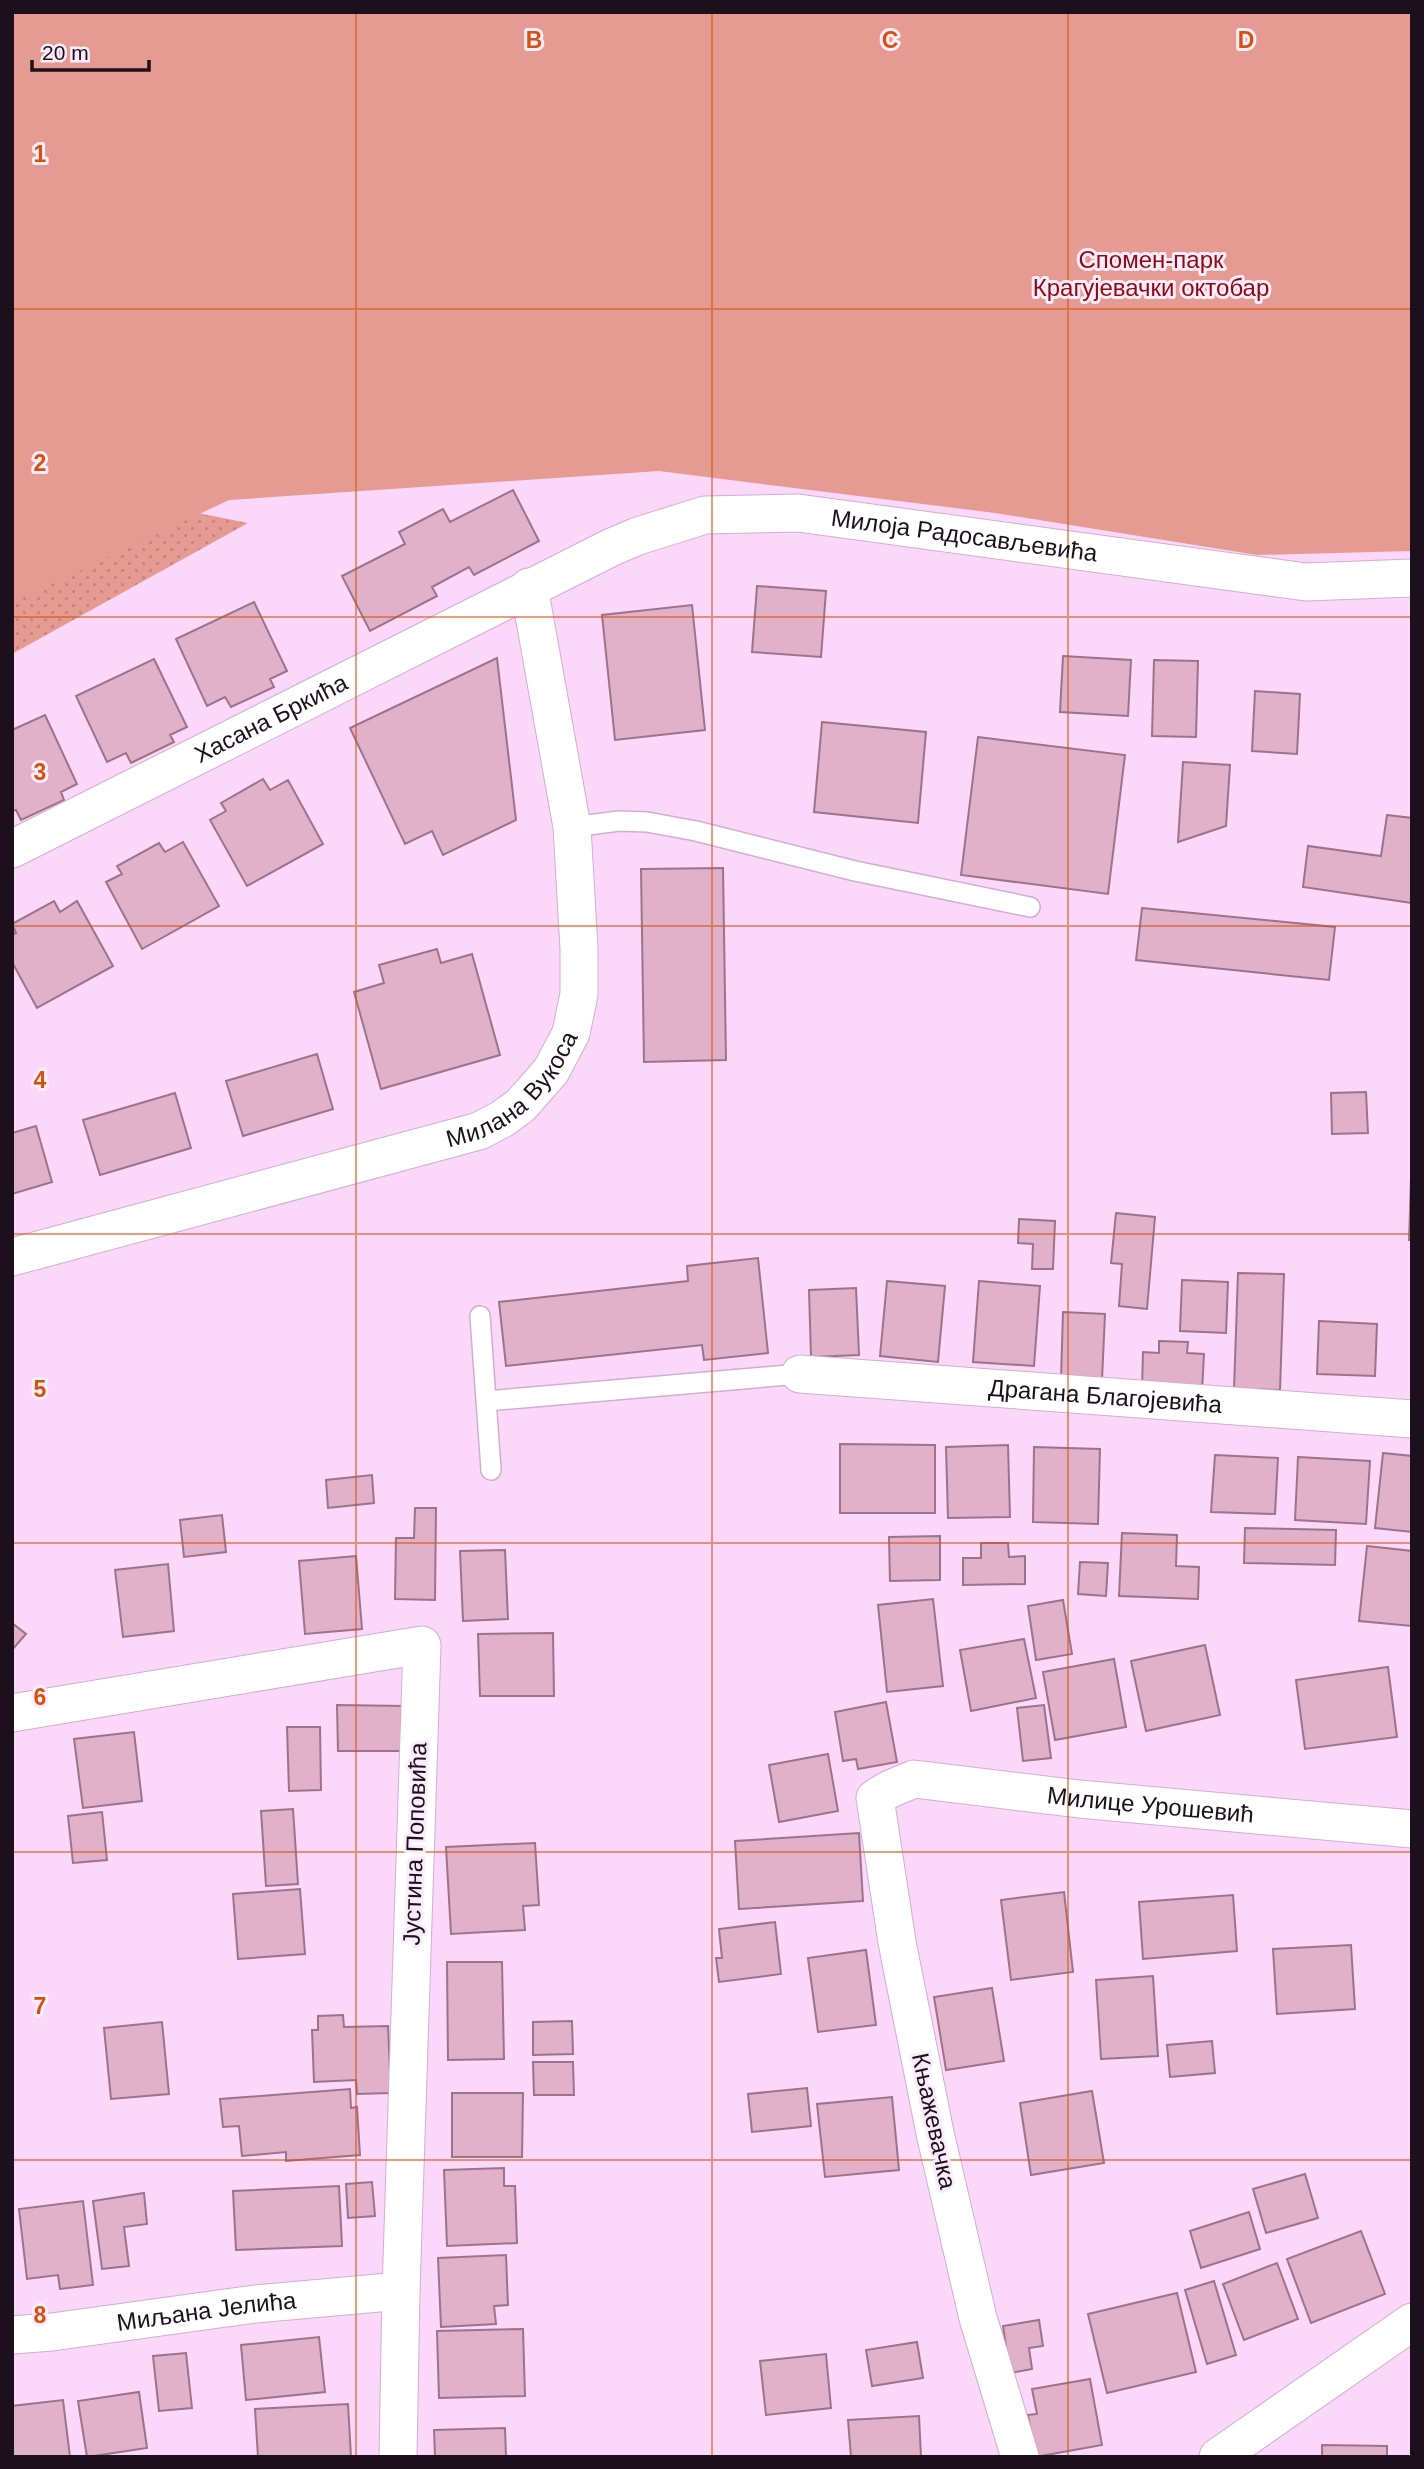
<svg xmlns="http://www.w3.org/2000/svg" width="1424" height="2469" font-family="Arial,sans-serif">
  <style>
    .grass { fill: url(#grass-dots) }
    .park { fill: #e69b92 }
    .building { fill: #e0b1c9; stroke: #9d7389; stroke-width: 2 }
    .lines { fill: none; stroke-linecap: round; stroke-linejoin: round }
    .service-casing { stroke: #d2aed1; stroke-width: 22 }
    .minor-casing { stroke: #d2aed1; stroke-width: 39 }
    .service { stroke: #fff; stroke-width: 19 }
    .minor { stroke: #fff; stroke-width: 37 }
    .grid { fill: none; stroke: #d4520e; stroke-width: 2; stroke-opacity: 0.55 }
    .labels { text-anchor: middle; stroke-width: 6; stroke-linejoin: round; paint-order: stroke }
    .park-label { font-size: 24px; fill: #900910; stroke: #fbecfb }
    .street-label { font-size: 24px; fill: #1d101d; stroke: #fbecfb }
    .grid-label { font-size: 23px; text-anchor: middle; font-weight: bold; fill: #d4520e; stroke: #fbecfb; stroke-width: 6; stroke-linejoin: round; paint-order: stroke }
  </style>
  <defs>
    <pattern id="grass-dots" width="8" height="8" patternUnits="userSpaceOnUse" patternTransform="scale(1.75)"><rect width="8" height="8" fill="#e69b92"/><path d="M2 2h.1M6 6h.1" fill="none" stroke="#c5847d" stroke-width="1.8" stroke-linecap="round"/></pattern>
  </defs>
  <rect width="100%" height="100%" fill="#fbd7fa"/>
  <path class="grass" d="M 12,476 L 248,523 L 12,654 Z"/>
  <path class="park" d="M 12,12 L 1412,12 L 1412,551 L 1257,555 L 995,513 L 659,471 L 229,500 L 12,603 Z"/>
  <path class="building" d="M 513,490 L 539,541 L 474,575 L 469,567 L 432,587 L 437,596 L 370,631 L 342,576 L 405,544 L 399,532 L 443,509 L 450,522 Z
    M 757,586 L 826,591 L 821,657 L 752,652 Z
    M 254,602 L 287,671 L 270,679 L 274,687 L 231,707 L 225,697 L 207,706 L 176,639 Z
    M 692,605 L 705,730 L 615,740 L 602,615 Z
    M 1063,656 L 1131,660 L 1128,716 L 1060,712 Z
    M 497,658 L 516,820 L 443,855 L 432,831 L 405,844 L 350,728 Z
    M 154,659 L 187,727 L 170,735 L 174,742 L 131,763 L 126,753 L 107,762 L 76,696 Z
    M 1154,660 L 1198,661 L 1196,737 L 1152,736 Z
    M 1255,691 L 1300,694 L 1297,754 L 1252,751 Z
    M 45,715 L 77,784 L 61,792 L 64,800 L 21,820 L 16,810 L 12,811 L 12,730 Z
    M 822,722 L 926,732 L 918,823 L 814,812 Z
    M 978,737 L 1125,755 L 1108,894 L 961,875 Z
    M 1183,762 L 1230,765 L 1226,826 L 1178,842 Z
    M 263,779 L 270,790 L 288,780 L 323,844 L 247,886 L 210,820 L 226,811 L 221,803 Z
    M 1387,815 L 1412,818 L 1412,903 L 1303,887 L 1308,846 L 1381,856 Z
    M 183,842 L 219,906 L 142,949 L 106,882 L 122,874 L 117,866 L 159,843 L 165,852 Z
    M 723,868 L 726,1060 L 644,1062 L 641,869 Z
    M 54,901 L 60,912 L 77,901 L 113,966 L 37,1008 L 12,962 L 12,935 L 16,933 L 12,924 Z
    M 1142,908 L 1335,927 L 1329,980 L 1136,960 Z
    M 437,949 L 441,963 L 472,954 L 500,1055 L 381,1089 L 354,992 L 384,983 L 379,965 Z
    M 317,1054 L 333,1109 L 243,1136 L 226,1081 Z
    M 1366,1092 L 1368,1133 L 1332,1134 L 1331,1093 Z
    M 175,1093 L 191,1148 L 100,1175 L 83,1120 Z
    M 36,1126 L 52,1182 L 12,1194 L 12,1133 Z
    M 1411,1179 L 1412,1179 L 1412,1240 L 1409,1240 Z
    M 1116,1213 L 1155,1217 L 1147,1309 L 1119,1306 L 1122,1264 L 1111,1263 Z
    M 1019,1219 L 1055,1221 L 1053,1269 L 1032,1269 L 1033,1244 L 1018,1243 Z
    M 758,1258 L 768,1353 L 704,1360 L 702,1345 L 506,1366 L 499,1302 L 688,1281 L 687,1266 Z
    M 1238,1273 L 1284,1274 L 1280,1390 L 1234,1389 Z
    M 1182,1280 L 1228,1282 L 1226,1333 L 1180,1331 Z
    M 887,1281 L 945,1286 L 938,1362 L 880,1356 Z
    M 979,1281 L 1040,1286 L 1034,1366 L 973,1362 Z
    M 856,1288 L 859,1355 L 811,1357 L 809,1290 Z
    M 1063,1312 L 1105,1314 L 1102,1380 L 1061,1379 Z
    M 1319,1321 L 1377,1324 L 1375,1376 L 1317,1374 Z
    M 1159,1341 L 1188,1342 L 1187,1353 L 1204,1354 L 1202,1392 L 1142,1389 L 1143,1352 L 1159,1353 Z
    M 840,1444 L 935,1445 L 935,1513 L 840,1513 Z
    M 1008,1445 L 1010,1517 L 948,1518 L 946,1447 Z
    M 1034,1447 L 1100,1449 L 1098,1524 L 1033,1522 Z
    M 1383,1453 L 1412,1456 L 1412,1532 L 1375,1528 Z
    M 1215,1455 L 1278,1458 L 1275,1514 L 1211,1512 Z
    M 1298,1457 L 1370,1461 L 1366,1524 L 1295,1520 Z
    M 372,1475 L 374,1503 L 328,1508 L 326,1480 Z
    M 415,1508 L 436,1508 L 435,1600 L 395,1599 L 396,1538 L 414,1538 Z
    M 222,1515 L 226,1552 L 184,1557 L 180,1520 Z
    M 1245,1528 L 1336,1530 L 1335,1565 L 1244,1563 Z
    M 1122,1533 L 1177,1535 L 1176,1566 L 1199,1567 L 1198,1599 L 1119,1596 Z
    M 940,1536 L 940,1580 L 890,1581 L 889,1537 Z
    M 981,1543 L 1008,1543 L 1009,1557 L 1025,1556 L 1025,1584 L 963,1585 L 963,1558 L 981,1558 Z
    M 1367,1546 L 1412,1551 L 1412,1626 L 1359,1621 Z
    M 505,1550 L 508,1619 L 463,1621 L 460,1551 Z
    M 356,1556 L 362,1629 L 305,1634 L 299,1561 Z
    M 1080,1562 L 1108,1563 L 1106,1596 L 1078,1594 Z
    M 168,1564 L 174,1631 L 123,1637 L 115,1570 Z
    M 933,1599 L 943,1686 L 887,1692 L 878,1605 Z
    M 1063,1600 L 1072,1654 L 1036,1660 L 1028,1606 Z
    M 12,1623 L 26,1634 L 12,1650 Z
    M 553,1633 L 554,1696 L 480,1696 L 478,1634 Z
    M 1024,1639 L 1036,1698 L 971,1711 L 960,1650 Z
    M 1205,1645 L 1220,1715 L 1146,1731 L 1131,1661 Z
    M 1114,1659 L 1126,1727 L 1055,1740 L 1043,1672 Z
    M 1388,1667 L 1397,1737 L 1305,1749 L 1296,1680 Z
    M 886,1702 L 897,1762 L 858,1769 L 856,1759 L 843,1761 L 835,1712 Z
    M 337,1705 L 405,1706 L 405,1751 L 338,1751 Z
    M 1044,1705 L 1051,1758 L 1023,1761 L 1017,1708 Z
    M 287,1727 L 320,1727 L 321,1790 L 289,1791 Z
    M 134,1732 L 142,1801 L 83,1808 L 74,1739 Z
    M 828,1754 L 838,1811 L 779,1822 L 769,1765 Z
    M 293,1809 L 298,1884 L 266,1886 L 261,1811 Z
    M 102,1812 L 107,1860 L 73,1863 L 68,1816 Z
    M 859,1833 L 863,1901 L 739,1909 L 735,1841 Z
    M 535,1843 L 539,1905 L 523,1906 L 525,1930 L 451,1934 L 446,1847 Z
    M 300,1889 L 305,1954 L 238,1959 L 233,1894 Z
    M 1064,1892 L 1073,1972 L 1011,1980 L 1001,1900 Z
    M 1233,1895 L 1237,1951 L 1143,1959 L 1139,1902 Z
    M 775,1922 L 781,1974 L 719,1982 L 716,1958 L 722,1958 L 719,1929 Z
    M 1351,1945 L 1355,2009 L 1277,2014 L 1273,1949 Z
    M 866,1950 L 876,2025 L 818,2032 L 808,1958 Z
    M 447,1962 L 502,1962 L 504,2059 L 448,2060 Z
    M 1153,1976 L 1158,2056 L 1101,2059 L 1096,1980 Z
    M 992,1988 L 1004,2061 L 946,2070 L 934,1997 Z
    M 343,2015 L 344,2027 L 388,2026 L 391,2093 L 357,2094 L 356,2080 L 314,2082 L 312,2030 L 318,2030 L 318,2016 Z
    M 572,2021 L 573,2054 L 533,2055 L 533,2022 Z
    M 162,2022 L 169,2094 L 111,2099 L 104,2028 Z
    M 1212,2041 L 1215,2073 L 1170,2077 L 1167,2045 Z
    M 533,2062 L 573,2062 L 574,2095 L 534,2095 Z
    M 807,2088 L 811,2126 L 752,2132 L 748,2094 Z
    M 350,2089 L 351,2108 L 357,2107 L 360,2155 L 286,2161 L 286,2152 L 242,2156 L 239,2126 L 223,2127 L 220,2099 Z
    M 1092,2091 L 1104,2163 L 1031,2175 L 1020,2103 Z
    M 452,2093 L 523,2093 L 522,2157 L 452,2157 Z
    M 892,2097 L 899,2170 L 825,2177 L 817,2104 Z
    M 504,2168 L 504,2186 L 515,2186 L 517,2243 L 447,2246 L 444,2170 Z
    M 1305,2174 L 1318,2218 L 1266,2233 L 1253,2189 Z
    M 372,2182 L 375,2216 L 348,2218 L 346,2184 Z
    M 339,2186 L 342,2246 L 236,2250 L 233,2191 Z
    M 144,2193 L 147,2224 L 124,2227 L 129,2266 L 102,2269 L 93,2201 Z
    M 83,2201 L 93,2285 L 60,2289 L 58,2275 L 27,2279 L 19,2209 Z
    M 1249,2212 L 1260,2249 L 1201,2268 L 1190,2231 Z
    M 1361,2231 L 1385,2294 L 1311,2323 L 1287,2259 Z
    M 506,2255 L 508,2305 L 494,2306 L 496,2324 L 441,2327 L 438,2258 Z
    M 1277,2263 L 1298,2319 L 1244,2340 L 1223,2284 Z
    M 1214,2281 L 1236,2355 L 1207,2364 L 1185,2290 Z
    M 1177,2293 L 1196,2372 L 1107,2393 L 1088,2314 Z
    M 1039,2320 L 1043,2346 L 1029,2348 L 1032,2369 L 1010,2373 L 1003,2326 Z
    M 523,2329 L 525,2396 L 439,2398 L 437,2331 Z
    M 319,2337 L 325,2392 L 246,2400 L 241,2345 Z
    M 917,2342 L 923,2378 L 872,2386 L 866,2350 Z
    M 186,2353 L 192,2408 L 159,2411 L 153,2356 Z
    M 826,2354 L 831,2408 L 766,2415 L 760,2361 Z
    M 1090,2379 L 1102,2445 L 1035,2457 L 1028,2415 L 1037,2414 L 1032,2389 Z
    M 139,2392 L 147,2448 L 87,2457 L 78,2401 Z
    M 63,2400 L 70,2457 L 12,2457 L 12,2406 Z
    M 348,2404 L 351,2457 L 258,2457 L 255,2409 Z
    M 919,2416 L 921,2457 L 851,2457 L 848,2420 Z
    M 505,2428 L 506,2457 L 435,2457 L 434,2430 Z
    M 1322,2445 L 1387,2446 L 1387,2457 L 1322,2457 Z"/>
  <g class="lines">
    <defs>
      <path id="service" d="M 572,827 L 619,821 L 647,822 L 696,831 L 855,871 L 1030,907
        M 480,1316 L 491,1470
        M 486,1401 L 800,1374"/>
      <g id="minor">
        <path id="s1" d="M 12,849 L 612,547 L 638,536 L 705,515 L 798,513 L 1306,582 L 1412,578"/>
        <path id="s2" d="M 12,1257 L 479,1131 L 502,1119 L 521,1105 L 551,1071 L 571,1033 L 579,994 L 579,949 L 572,827 L 529,587"/>
        <path id="s3" d="M 800,1374 L 1412,1419"/>
        <path d="M 12,1713 L 422,1645 L 401,2291 L 398,2457"/>
        <path id="s4" d="M 12,2335 L 52,2332 L 255,2304 L 401,2291"/>
        <path id="s5" d="M 1020,2457 L 978,2318 L 935,2133 L 897,1942 L 875,1798 L 890,1789 L 914,1779 L 1079,1799 L 1412,1829"/>
        <path d="M 1218,2457 L 1412,2322"/>
      </g>
    </defs>
    <use href="#service" class="service-casing"/>
    <use href="#minor" class="minor-casing"/>
    <use href="#service" class="service"/>
    <use href="#minor" class="minor"/>
  </g>
  <path class="grid" d="M 356,12 L 356,2457M 712,12 L 712,2457M 1068,12 L 1068,2457M 12,309 L 1412,309M 12,617 L 1412,617M 12,926 L 1412,926M 12,1234 L 1412,1234M 12,1543 L 1412,1543M 12,1852 L 1412,1852M 12,2160 L 1412,2160"/>
  <g class="labels">
    <g class="park-label">
      <text x="1151" y="268">Спомен-парк<tspan x="1151" dy="28">Крагујевачки октобар</tspan></text>
    </g>
    <g class="street-label">
      <text dy="8" stroke="none"><textPath href="#s1" startOffset="1031">Милоја Радосављевића</textPath></text>
      <text dy="8" stroke="none"><textPath href="#s1" startOffset="290">Хасана Бркића</textPath></text>
      <text dy="8" stroke="none"><textPath href="#s2" startOffset="536">Милана Вукоса</textPath></text>
      <text dy="8" stroke="none"><textPath href="#s3" startOffset="306">Драгана Благојевића</textPath></text>
      <text dy="8" stroke="none"><textPath href="#s5" startOffset="957">Милице Урошевић</textPath></text>
      <text transform="translate(415 1844) rotate(-88)" y="8">Јустина Поповића</text>
      <text transform="translate(934 2121) rotate(78)" y="8">Књажевачка</text>
      <text dy="8" stroke="none"><textPath href="#s4" startOffset="196">Миљана Јелића</textPath></text>
    </g>
  </g>
  <g class="grid-label">
    <text x="534" y="48">B</text>
    <text x="890" y="48">C</text>
    <text x="1246" y="48">D</text>
    <text x="40" y="162">1</text>
    <text x="40" y="471">2</text>
    <text x="40" y="780">3</text>
    <text x="40" y="1088">4</text>
    <text x="40" y="1397">5</text>
    <text x="40" y="1705">6</text>
    <text x="40" y="2014">7</text>
    <text x="40" y="2323">8</text>
  </g>
  <rect width="1424" height="2469" fill="none" stroke="#1d101d" stroke-width="28"/>
  <path d="M32 60v10h117v-10" fill="none" stroke="#1d101d" stroke-width="3.5"/>
  <text x="42" y="60" font-size="21" fill="#1d101d" stroke="#fbecfb" stroke-width="5" paint-order="stroke">20 m</text>
</svg>
